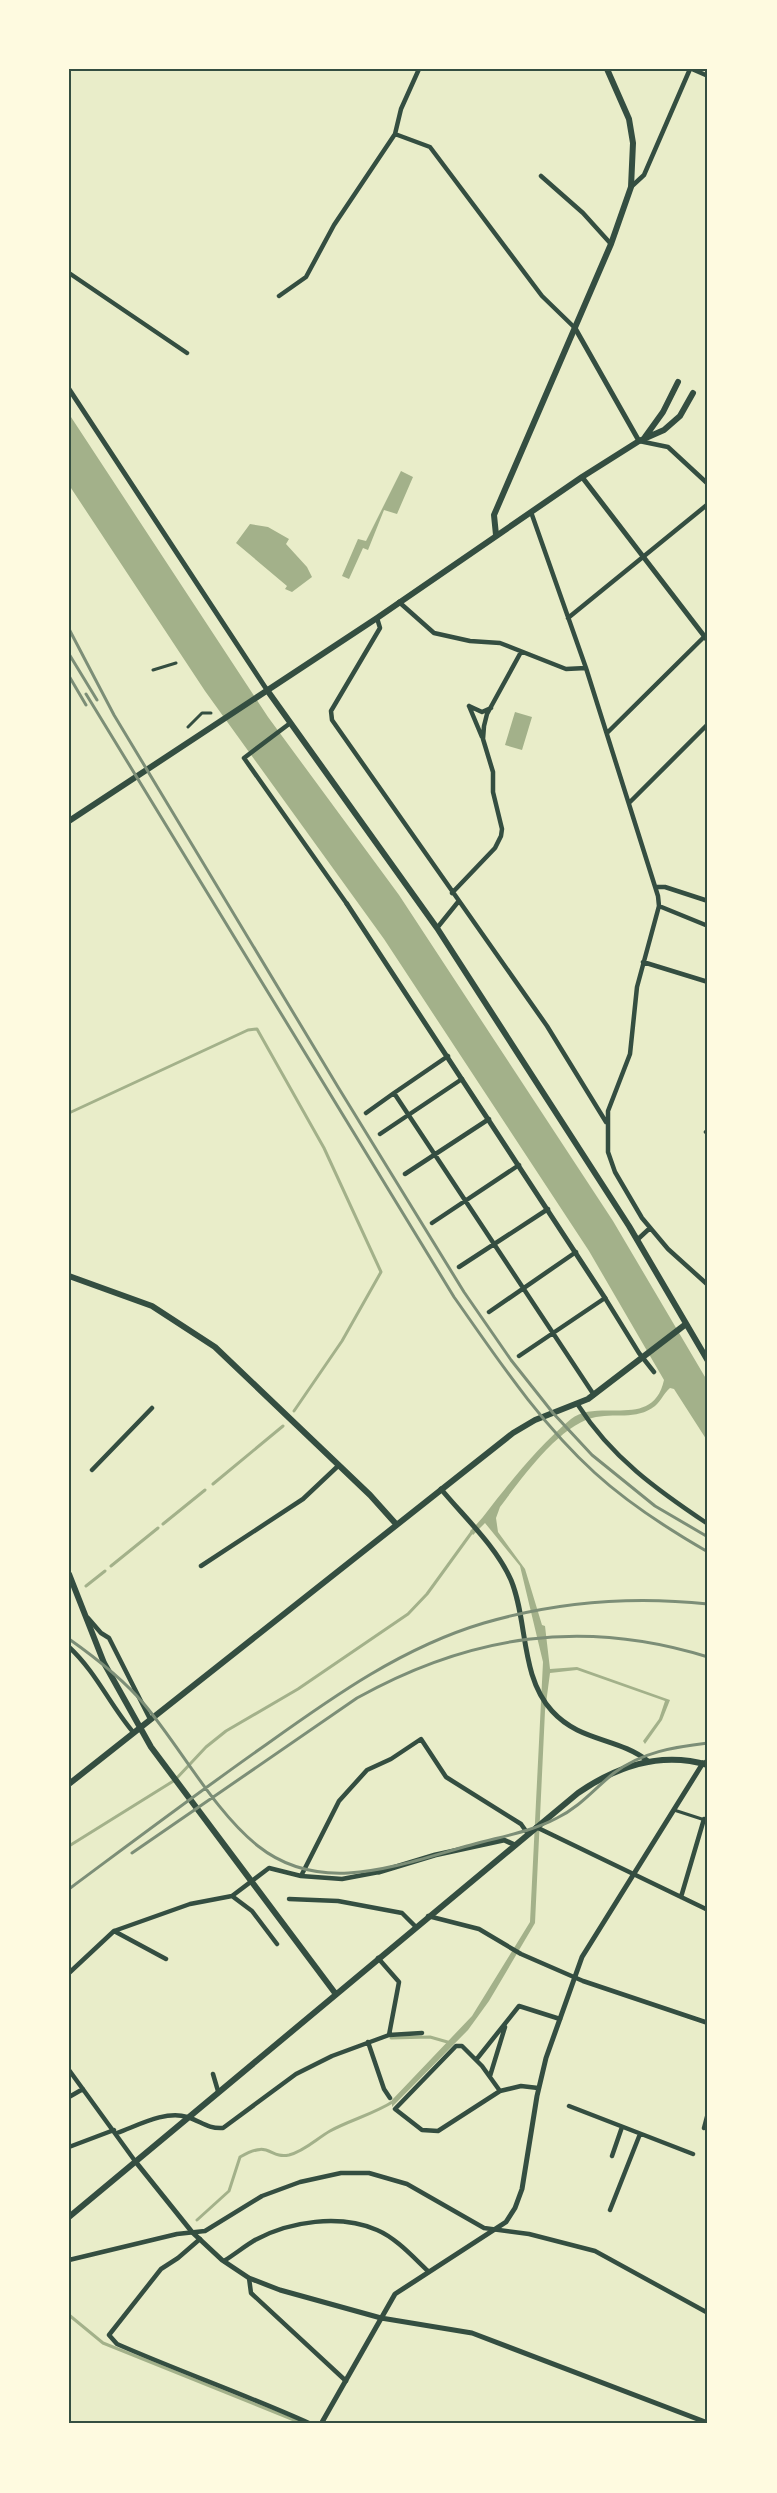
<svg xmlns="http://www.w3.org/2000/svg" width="777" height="2493" font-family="'Exo 2',sans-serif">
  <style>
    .water { fill: #a3b18a }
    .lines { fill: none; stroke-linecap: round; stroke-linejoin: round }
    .stream { stroke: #a3b18a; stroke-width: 3 }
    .service { stroke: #344e41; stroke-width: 2 }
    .pedestrian { stroke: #344e41; stroke-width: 3 }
    .minor { stroke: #344e41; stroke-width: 4.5 }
    .tertiary { stroke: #344e41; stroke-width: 5 }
    .secondary { stroke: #344e41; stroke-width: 6 }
    .rail { stroke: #7c8e77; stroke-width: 3 }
    .neatline { fill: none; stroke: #344e41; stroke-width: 2 }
  </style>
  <rect width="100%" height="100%" fill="#e9edc9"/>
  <path class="water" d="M 69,414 L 268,717 L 399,895 L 613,1221 L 708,1382 L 708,1442 L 674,1389 L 670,1388 C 664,1393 661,1401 655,1406 C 636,1421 614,1412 592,1418 C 558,1427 521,1479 500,1507 L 496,1518 L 498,1532 L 525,1569 L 542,1625 L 545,1626 L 550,1669 L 577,1667 L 670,1700 L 662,1720 L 645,1744 L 643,1741 L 659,1719 L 665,1701 L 577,1670 L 550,1673 L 545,1711 L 535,1923 L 489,2001 L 468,2030 L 392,2107 L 392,2100 L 472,2016 L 530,1922 L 543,1662 L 520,1566 L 485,1523 L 473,1535 L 470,1531 C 483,1519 493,1503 505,1489 C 525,1464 546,1440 571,1419 C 598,1397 653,1431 664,1380 L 589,1251 L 384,939 L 205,691 L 69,485 Z
    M 401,471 L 413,477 L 397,514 L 384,510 L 368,550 L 363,548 L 349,579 L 342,576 L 358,539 L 366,541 Z
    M 250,524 L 268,527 L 289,539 L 286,544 L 307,567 L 312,577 L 292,592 L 285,589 L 287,586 L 236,543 Z
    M 515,712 L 532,717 L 522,750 L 505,745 Z"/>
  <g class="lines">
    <path class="stream" d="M 69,1113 L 248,1030 L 257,1029 L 324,1148 L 381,1272 L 342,1341 L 294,1411
      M 213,1484 L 283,1426
      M 163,1524 L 205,1490
      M 111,1566 L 158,1528
      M 86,1586 L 105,1571
      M 69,1846 L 175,1780 L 206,1747 L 226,1731 L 298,1689 L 408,1614 L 427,1594 L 472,1532
      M 391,2038 L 430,2037 L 451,2043
      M 197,2220 L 229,2191 L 240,2157 C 271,2139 268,2159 289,2155 C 305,2151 316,2139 330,2131 C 350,2120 374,2114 394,2101
      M 69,2315 L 103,2343 L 304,2424"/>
    <path class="service" d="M 703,1763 L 708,1758"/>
    <path class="pedestrian" d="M 153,670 L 176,663
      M 188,727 L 202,713 L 211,713
      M 674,1810 L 708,1821"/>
    <path class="minor" d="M 419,69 L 401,109 L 395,134 L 430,147 L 542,296 L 575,328
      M 692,69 L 708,76
      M 541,176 L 583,213 L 611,244
      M 631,187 L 644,175 L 690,69
      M 69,273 L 187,353
      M 279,296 L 306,277 L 334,225 L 395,134
      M 639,441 L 668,447 L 708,484
      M 531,512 L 586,668 L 658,896 L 659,906 L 637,987 L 630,1054 L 608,1111 L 608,1152 L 615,1172 L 642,1218 L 668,1249 L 708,1285
      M 399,602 L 434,633 L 470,641 L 500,643 L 566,669 L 586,668
      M 377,618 L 380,628 L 331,711 L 332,720 L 547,1026 L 606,1122
      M 568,618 L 708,504
      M 469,706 L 482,737
      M 469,706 L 482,712 L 491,708
      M 289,724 L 244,758 L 347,904
      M 607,733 L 708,633
      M 629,803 L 708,724
      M 656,887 L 665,887 L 708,901
      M 452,893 L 495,848 L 501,836 L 502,829 L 493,792 L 493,772 L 483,739 L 484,726 L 487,714 L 521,652
      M 659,906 L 708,926
      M 437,928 L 458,902
      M 643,962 L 708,982
      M 448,1056 L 394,1093 L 594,1395
      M 366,1113 L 394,1093
      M 706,1132 L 708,1130
      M 380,1134 L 462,1079
      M 405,1174 L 489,1119
      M 432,1223 L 519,1165
      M 637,1240 L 650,1228
      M 459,1267 L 548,1209
      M 489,1312 L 576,1252
      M 519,1356 L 605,1298 L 639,1353 L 654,1372
      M 578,1405 C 611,1457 657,1490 708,1524
      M 92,1470 L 152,1408
      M 201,1566 L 303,1499 L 338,1466
      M 88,1618 L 101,1633 L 109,1638 L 150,1719
      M 69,1647 C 96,1672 110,1705 133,1732
      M 536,1827 L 708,1910
      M 301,1876 L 339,1801 L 367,1770 L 391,1759 L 421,1739 L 446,1777 L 521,1824 L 528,1834
      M 232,1896 L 252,1911 L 277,1944
      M 681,1897 L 704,1819
      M 289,1899 L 338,1901 L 402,1913 L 415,1926
      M 428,1916 L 479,1929 L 521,1954 L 583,1981 L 708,2023
      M 114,1931 L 166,1959
      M 69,1973 L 114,1931 L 190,1904 L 232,1896 L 269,1868 L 301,1876 L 342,1879 L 379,1872
      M 389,2035 L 422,2033
      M 368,2042 L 384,2089 L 390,2098
      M 476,2060 L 519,2006 L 560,2019
      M 69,2070 L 135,2161
      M 213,2074 L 218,2091
      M 490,2076 L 505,2027
      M 500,2091 L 482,2066 L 462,2046 L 456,2046 L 395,2109 L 422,2130 L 438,2131 L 500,2091 L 521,2086 L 538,2088
      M 69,2097 L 83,2089
      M 569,2106 L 693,2154
      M 704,2128 L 708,2113
      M 117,2133 C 137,2126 165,2110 187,2117 C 201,2121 207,2129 223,2128 L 296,2074 L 332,2056 L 389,2035 L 399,1982 L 378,1958
      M 69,2147 L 114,2130
      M 612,2156 L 622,2127
      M 610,2210 L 640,2134
      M 200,2239 L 178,2258 L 161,2269 L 109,2335 L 117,2344 C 181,2372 247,2395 311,2424
      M 69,2260 L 177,2234 L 205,2231 L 262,2196 L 300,2182 L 341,2173 L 369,2173 L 407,2184 L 484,2228 L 529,2234 L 595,2251 L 708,2313
      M 224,2261 C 235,2254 245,2246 255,2240 C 290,2221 340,2214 377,2230 C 396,2238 413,2257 428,2271
      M 249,2278 L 251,2293 L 346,2381"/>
    <path class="tertiary" d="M 575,328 L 639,441
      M 69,389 L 267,690
      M 582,477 L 708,641
      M 347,904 L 605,1298
      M 441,1489 C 464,1517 496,1546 511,1580 C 528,1621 520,1676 552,1711 C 580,1742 617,1737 648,1761
      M 379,1872 L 435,1855 L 504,1840 L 515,1845
      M 135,2161 L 192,2232 L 222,2260 L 249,2278 L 280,2290 L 381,2318 L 472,2333 L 708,2423
      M 321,2424 L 395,2294 L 506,2222 L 515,2208 L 522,2189 L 537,2096 L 546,2058 L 582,1957 L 703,1763"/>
    <path class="secondary" d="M 645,437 L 663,412 L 678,382
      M 496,535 L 494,515 L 611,244 L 631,187 L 633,143 L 629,119 L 607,69
      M 267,690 L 437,928 L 629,1226 L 708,1361
      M 69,821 L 377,618 L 582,477 L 639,441 L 664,430 L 680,416 L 693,393
      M 69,1276 L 152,1306 L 215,1347 L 370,1495 L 396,1524
      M 69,1574 L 104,1663 L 151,1747 L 335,1993
      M 69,1784 L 513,1433 L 535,1420 L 588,1399 L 686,1324
      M 69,2217 L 578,1793 C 617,1766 661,1751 708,1765"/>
    <path class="rail" d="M 69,629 L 114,715 L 338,1087 L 464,1292 L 511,1360 L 553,1413 L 592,1455 L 655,1506 L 708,1537
      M 69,654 L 97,700
      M 69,676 L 86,705
      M 86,694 L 454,1297 C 497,1358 539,1422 595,1473 C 629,1504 668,1529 708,1552
      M 69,1639 C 96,1658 123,1679 144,1704 C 181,1748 214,1811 258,1846 C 322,1897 401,1864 471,1845 C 499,1837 531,1832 557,1818 C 580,1807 595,1788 614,1773 C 642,1752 674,1747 708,1743
      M 132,1853 L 357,1698 C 470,1635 583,1618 708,1657
      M 69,1889 C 135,1840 200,1791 267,1744 C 334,1696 403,1647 484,1623 C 556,1602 633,1596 708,1604"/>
  </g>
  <rect width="777" height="2493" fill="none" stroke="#fefae0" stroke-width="141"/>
  <rect x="70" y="70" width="636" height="2352" class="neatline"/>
</svg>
